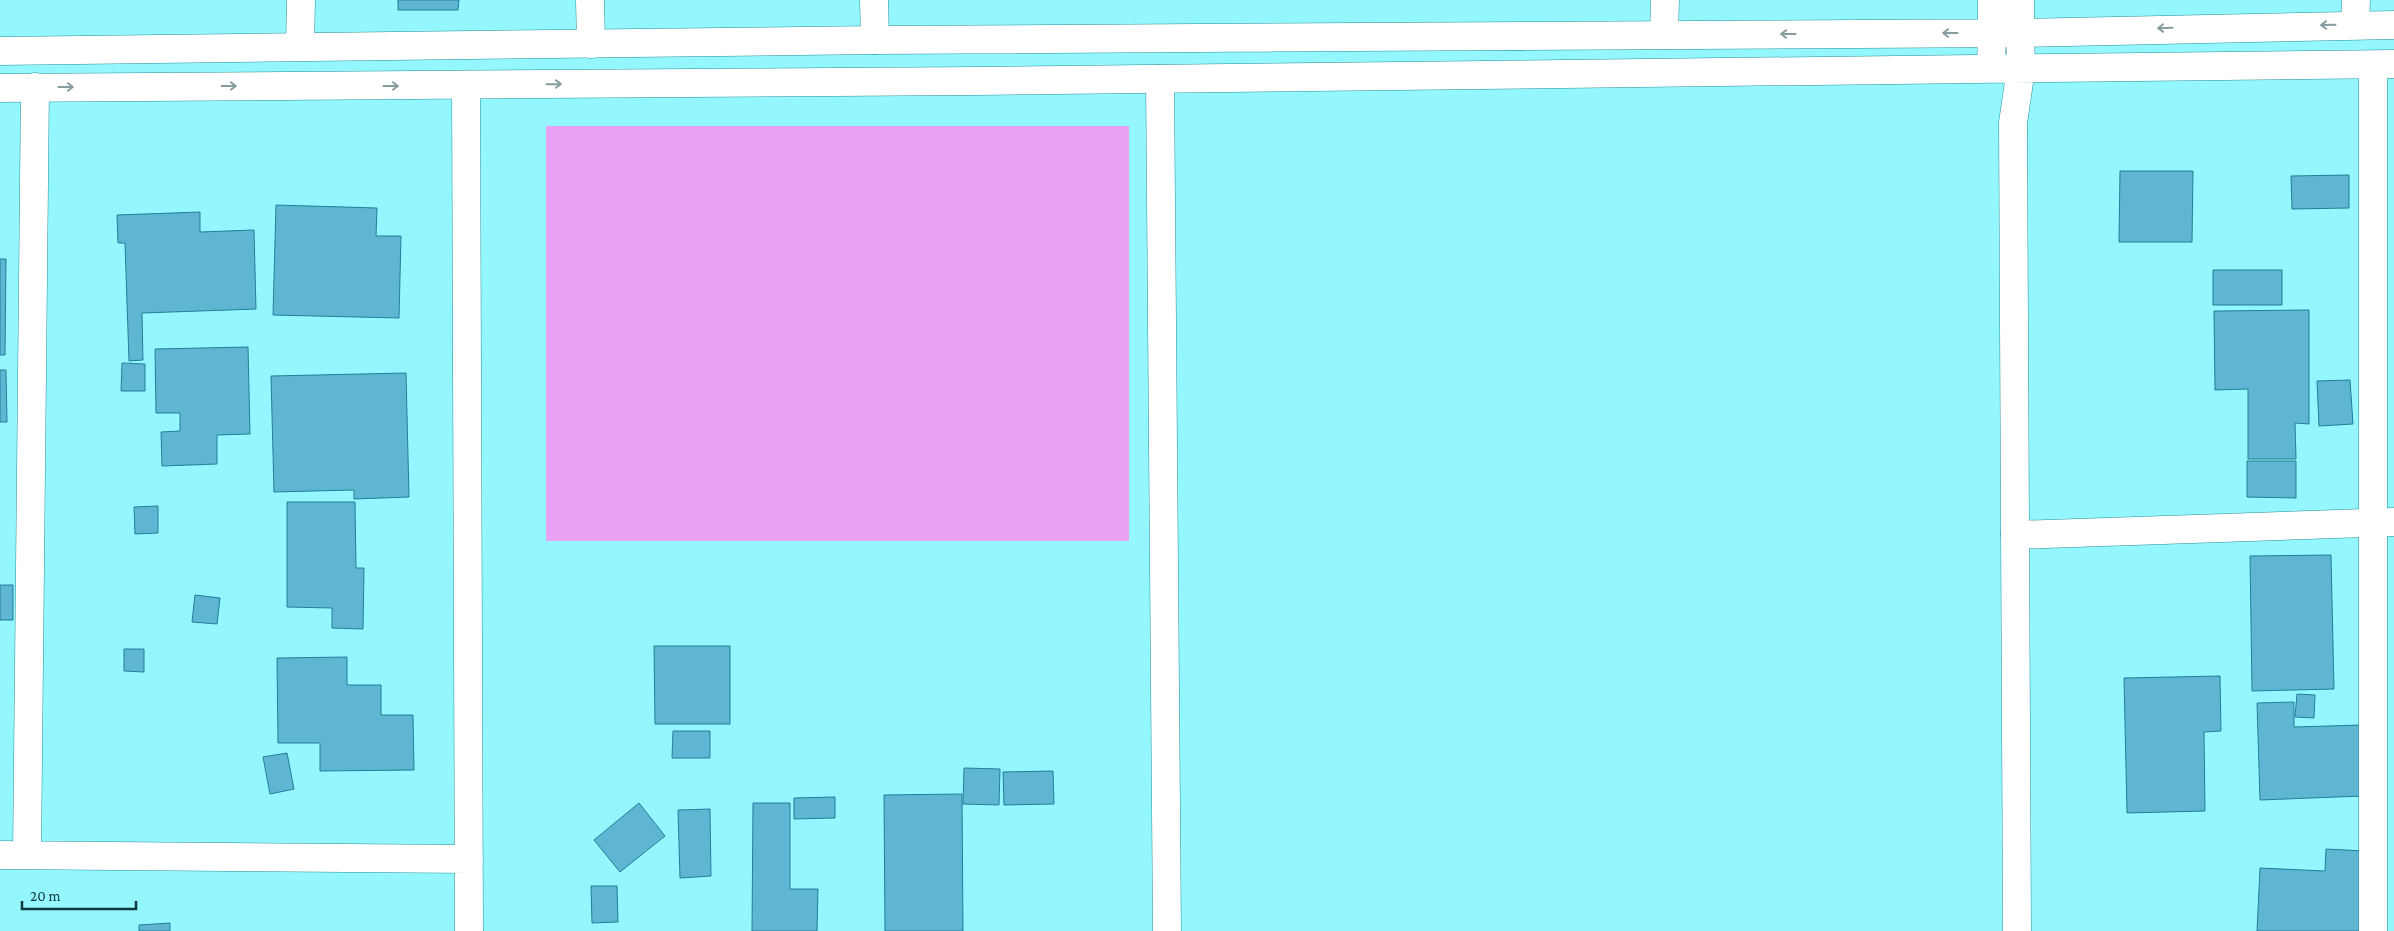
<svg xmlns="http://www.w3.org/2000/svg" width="2394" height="931" font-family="'Crimson Pro',serif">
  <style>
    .green { fill: #e9a2f3 }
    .building { fill: #5fb6d3; stroke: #207f9b }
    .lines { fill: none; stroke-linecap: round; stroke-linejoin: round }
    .minor-casing { stroke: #25919a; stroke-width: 29 }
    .tertiary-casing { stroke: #25919a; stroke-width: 29 }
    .minor { stroke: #fff; stroke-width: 28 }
    .tertiary { stroke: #fff; stroke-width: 28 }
    .oneway { stroke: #869c9e }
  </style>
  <rect width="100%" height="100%" fill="#94f7ff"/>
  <path class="green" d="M 546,126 L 1129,126 L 1129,541 L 546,541 Z"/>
  <path class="building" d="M 398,0 L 459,0 L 458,10 L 398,10 Z
    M 2120,171 L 2193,171 L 2192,242 L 2119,242 Z
    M 2349,175 L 2349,208 L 2292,209 L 2291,176 Z
    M 276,205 L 377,208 L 376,236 L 401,236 L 399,318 L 273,315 Z
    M 200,212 L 200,232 L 254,230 L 256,309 L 142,313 L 143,360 L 129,361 L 125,243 L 118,243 L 117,215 Z
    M 0,259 L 6,259 L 5,355 L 0,355 Z
    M 2213,270 L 2282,270 L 2282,305 L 2213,305 Z
    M 2309,310 L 2309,424 L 2295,423 L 2296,459 L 2248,459 L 2248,389 L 2215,390 L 2214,311 Z
    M 248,347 L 250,434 L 217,435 L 217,464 L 162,466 L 161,432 L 180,431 L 180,413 L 156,413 L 155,349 Z
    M 122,363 L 145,364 L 145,391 L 121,391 Z
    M 0,370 L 6,370 L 7,422 L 0,422 Z
    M 406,373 L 409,497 L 354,499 L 354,490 L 274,492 L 271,376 Z
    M 2350,380 L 2353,424 L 2319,426 L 2317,381 Z
    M 2247,461 L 2296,461 L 2296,498 L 2247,497 Z
    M 287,502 L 355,502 L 356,568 L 364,568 L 363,629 L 332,628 L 332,608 L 287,607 Z
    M 158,506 L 158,533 L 135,534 L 134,507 Z
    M 2331,555 L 2334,689 L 2252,691 L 2250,556 Z
    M 0,585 L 13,585 L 13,620 L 0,620 Z
    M 195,595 L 220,598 L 217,624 L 192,622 Z
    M 654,646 L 730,646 L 730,724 L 655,724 Z
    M 124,649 L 144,649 L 144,672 L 124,671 Z
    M 347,657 L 347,685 L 381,685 L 381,715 L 413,715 L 414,770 L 320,771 L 320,743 L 278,743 L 277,658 Z
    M 2220,676 L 2221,731 L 2204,732 L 2205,811 L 2127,813 L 2124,678 Z
    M 2297,694 L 2315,695 L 2314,718 L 2295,717 Z
    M 2294,702 L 2294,727 L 2361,725 L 2363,796 L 2260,800 L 2257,703 Z
    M 673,731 L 710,731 L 710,758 L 672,758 Z
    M 287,753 L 294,789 L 270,794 L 263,757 Z
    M 964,768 L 1000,769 L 999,805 L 963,804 Z
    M 1053,771 L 1054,804 L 1004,805 L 1003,772 Z
    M 962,794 L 963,931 L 885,931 L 884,795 Z
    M 835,797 L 835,818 L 794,819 L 794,798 Z
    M 639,803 L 665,836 L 620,872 L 594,840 Z
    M 753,803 L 790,803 L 790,889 L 818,889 L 817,931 L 752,931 Z
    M 710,809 L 711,876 L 680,878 L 678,810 Z
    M 2326,849 L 2365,851 L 2368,931 L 2257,931 L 2260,868 L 2325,871 Z
    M 591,886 L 617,886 L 618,922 L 592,923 Z
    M 170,923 L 170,931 L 139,931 L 139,925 Z"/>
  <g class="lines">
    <defs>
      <path id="minor" d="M 590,0 L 591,44
        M 874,0 L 875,40
        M 2355,25 L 2356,0
        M 2020,33 L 2021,68
        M 1664,35 L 1665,0
        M 300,46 L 301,0
        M 1991,68 L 1992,33
        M 1160,79 L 1167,931
        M 466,86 L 469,931
        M 2015,535 L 2394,522
        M 0,855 L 469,859
        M 27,855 L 35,87
        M 2373,931 L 2373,65"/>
      <path id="tertiary" d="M 1992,0 L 1992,33
        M 2020,0 L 2020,33
        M 0,51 L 875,40 L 2020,33 L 2394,25
        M 0,88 L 977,81 L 2394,64
        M 2017,931 L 2013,123 L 2021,68"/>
    </defs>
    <use href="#minor" class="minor-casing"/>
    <use href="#tertiary" class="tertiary-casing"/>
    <use href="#minor" class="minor"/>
    <use href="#tertiary" class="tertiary"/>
  </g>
  <defs><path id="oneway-shaft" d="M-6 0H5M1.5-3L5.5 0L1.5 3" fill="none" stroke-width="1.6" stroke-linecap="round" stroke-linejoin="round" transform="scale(1.25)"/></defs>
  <g class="oneway">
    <use href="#oneway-shaft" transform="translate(2328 25) rotate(179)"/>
    <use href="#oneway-shaft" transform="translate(2165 28) rotate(178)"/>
    <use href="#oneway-shaft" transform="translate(1950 33) rotate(180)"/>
    <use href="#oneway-shaft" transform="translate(1788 34) rotate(180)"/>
    <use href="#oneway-shaft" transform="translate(554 84) rotate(-1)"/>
    <use href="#oneway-shaft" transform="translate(229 86)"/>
    <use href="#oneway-shaft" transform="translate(391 86)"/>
    <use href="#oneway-shaft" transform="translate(66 87)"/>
  </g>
  <path d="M22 901v8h114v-8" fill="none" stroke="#0d393c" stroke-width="2.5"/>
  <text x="30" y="901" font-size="15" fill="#0d393c" stroke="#94f7ff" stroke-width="4" paint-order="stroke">20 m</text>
</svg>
